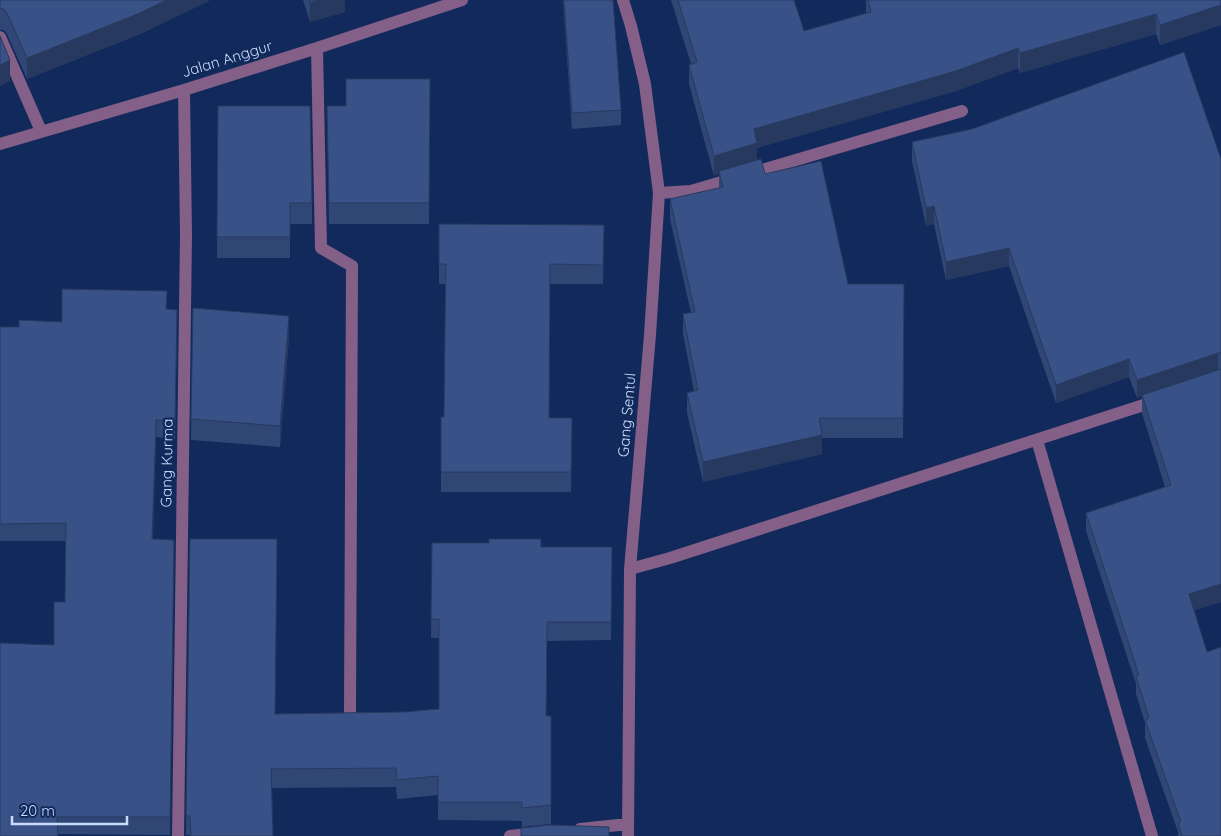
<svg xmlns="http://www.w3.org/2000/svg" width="1221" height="836" font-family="Quicksand,sans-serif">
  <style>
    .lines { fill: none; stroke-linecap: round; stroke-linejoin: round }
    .minor { stroke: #846088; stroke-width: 12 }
    .wall { fill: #304775 }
    .shaded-wall { fill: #27395f }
    .building { fill: #385288; stroke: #27395f }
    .labels { text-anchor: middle; stroke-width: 4.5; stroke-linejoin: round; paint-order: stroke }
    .street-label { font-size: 15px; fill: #c9dafa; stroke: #12295b }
  </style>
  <rect width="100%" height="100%" fill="#12295b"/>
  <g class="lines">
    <path class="minor" d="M 623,0 L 631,26 L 645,84 L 659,193 L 650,335 L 630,569 L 628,836
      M 0,37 L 41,131
      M 317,48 L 321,248 L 352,266 L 350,712
      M 0,144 L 184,90 L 317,48 L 462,0
      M 659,193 L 691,191 L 962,111
      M 1037,440 L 1152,836
      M 630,569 L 670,558 L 1156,401
      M 580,829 L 628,824
      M 178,836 L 186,235 L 184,90
      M 510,836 L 538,833"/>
  </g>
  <path class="wall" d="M 0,0 L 209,0 L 209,1 L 140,34 L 27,79 L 7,34 L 4,30 L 0,30 Z
    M 303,0 L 345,0 L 345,12 L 310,22 Z
    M 563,0 L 613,0 L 621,110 L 621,125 L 572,129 Z
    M 671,0 L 794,0 L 804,31 L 866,13 L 866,0 L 1221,0 L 1221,25 L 1160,45 L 1156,34 L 1020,73 L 1018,68 L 956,91 L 757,148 L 757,160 L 765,174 L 848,284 L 904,284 L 903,438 L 822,438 L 822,454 L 703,482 L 687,413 L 687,393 L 694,391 L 683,334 L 683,314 L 691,313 L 670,219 L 670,199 L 719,188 L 719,174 L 714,176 L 689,84 L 689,65 L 691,64 Z
    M 430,79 L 429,224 L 329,224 L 327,106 L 346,106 Z
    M 218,106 L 312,203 L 312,224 L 290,224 L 290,258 L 217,258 Z
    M 912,142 L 1221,159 L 1221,602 L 1194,610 L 1221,836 L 1178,836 L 1178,832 L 1145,738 L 1145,723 L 1136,694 L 1136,684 L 1086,531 L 1086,513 L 1165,487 L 1142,413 L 1142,396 L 1137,398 L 1129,377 L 1056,403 L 1009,266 L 946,280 L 934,224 L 926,226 L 912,161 Z
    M 439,224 L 604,225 L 603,284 L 550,284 L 549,418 L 572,418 L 571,492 L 441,492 L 441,417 L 444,417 L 445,284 L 439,284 Z
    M 193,308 L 289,337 L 280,447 L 191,440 Z
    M 167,309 L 177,310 L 175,439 L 156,437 L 153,539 L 174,540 L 170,835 L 57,834 L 0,836 L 54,645 L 65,602 L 66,541 L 0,541 L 0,327 L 19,327 Z
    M 190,539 L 275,714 L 405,712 L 439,709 L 439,638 L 431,638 L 432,543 L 541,547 L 612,547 L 611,640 L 547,641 L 546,716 L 551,716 L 551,824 L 522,827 L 522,821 L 438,820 L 438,795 L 397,799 L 396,787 L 272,788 L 273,836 L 190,836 L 190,835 L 186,835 Z"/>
  <path class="shaded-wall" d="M 167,0 L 209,0 L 209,1 L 140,34 L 27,79 L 27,58 Z
    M 318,0 L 345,0 L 345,12 L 310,22 L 310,3 Z
    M 1221,5 L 1221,25 L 1160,45 L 1160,25 Z
    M 1156,14 L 1156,34 L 1020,73 L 1020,53 Z
    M 1018,48 L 1018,68 L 956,91 L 757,148 L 757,163 L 719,171 L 719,174 L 714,176 L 714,156 L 754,129 Z
    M 10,60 L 10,81 L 0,86 L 0,65 Z
    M 934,206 L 934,224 L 926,226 L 926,208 Z
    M 1009,248 L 1009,266 L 946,280 L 946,262 Z
    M 289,316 L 289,337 L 280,447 L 280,426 Z
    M 1218,353 L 1218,371 L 1137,398 L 1137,380 Z
    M 1129,359 L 1129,377 L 1056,403 L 1056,385 Z
    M 156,420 L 156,437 L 152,557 L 152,539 Z
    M 822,435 L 822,454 L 703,482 L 703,462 Z
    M 1221,584 L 1221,602 L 1189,612 L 1189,594 Z"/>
  <path class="building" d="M 0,0 L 167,0 L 140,13 L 27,58 L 7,13 L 4,9 L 0,9 Z
    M 309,0 L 318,0 L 310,3 Z
    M 564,0 L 613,0 L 621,110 L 572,113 Z
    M 678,0 L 794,0 L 804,31 L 871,12 L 868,0 L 1221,0 L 1221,5 L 1160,25 L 1156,14 L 1020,53 L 1018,48 L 956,71 L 754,129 L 757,143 L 714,156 L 689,65 L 697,62 Z
    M 0,36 L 10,60 L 0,65 Z
    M 1184,52 L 1221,159 L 1221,353 L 1218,353 L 1137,380 L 1129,359 L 1056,385 L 1009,248 L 946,262 L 934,206 L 926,208 L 912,142 L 972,129 Z
    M 346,79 L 430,79 L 429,203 L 329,203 L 327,106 L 346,106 Z
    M 218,106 L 310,106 L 312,203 L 290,203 L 290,237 L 217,237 Z
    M 761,159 L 765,174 L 821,161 L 848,284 L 904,284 L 903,418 L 819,418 L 822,435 L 703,462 L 687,393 L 698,390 L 683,314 L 695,312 L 670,199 L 723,187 L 719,171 Z
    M 439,224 L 604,225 L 603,265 L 550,264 L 549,418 L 572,418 L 571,472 L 441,472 L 441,417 L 444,417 L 446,264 L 439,264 Z
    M 62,289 L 167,291 L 166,309 L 177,310 L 175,421 L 156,420 L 152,539 L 174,540 L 170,817 L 57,817 L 58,836 L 0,836 L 0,643 L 54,645 L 54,602 L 65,602 L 66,523 L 0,524 L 0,327 L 19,327 L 19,320 L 62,322 Z
    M 193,308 L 289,316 L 280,426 L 191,419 Z
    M 1221,369 L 1221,584 L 1189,594 L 1207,652 L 1221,647 L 1221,836 L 1182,836 L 1178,823 L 1181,822 L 1145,720 L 1149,718 L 1136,676 L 1139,675 L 1086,513 L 1171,485 L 1142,395 Z
    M 190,539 L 277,539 L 275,714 L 405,712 L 439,709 L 439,619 L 431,619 L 432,543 L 489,543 L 489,539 L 541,539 L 541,547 L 612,547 L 611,622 L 547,622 L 546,716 L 551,716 L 551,805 L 522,808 L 522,802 L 438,802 L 438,776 L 397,780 L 396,768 L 271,769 L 273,836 L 191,836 L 190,816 L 186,816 Z
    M 551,825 L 609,827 L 609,836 L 521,836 L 521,828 Z"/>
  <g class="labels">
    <g class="street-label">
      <text transform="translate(227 59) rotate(-17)" y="5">Jalan Anggur</text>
      <text transform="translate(627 415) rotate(-85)" y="5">Gang Sentul</text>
      <text transform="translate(167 463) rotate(-89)" y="5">Gang Kurma</text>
    </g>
  </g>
  <path d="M12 816v8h115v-8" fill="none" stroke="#c9dafa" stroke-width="2.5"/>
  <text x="20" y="816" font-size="15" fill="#c9dafa" stroke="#12295b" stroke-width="4" paint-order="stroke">20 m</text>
</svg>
